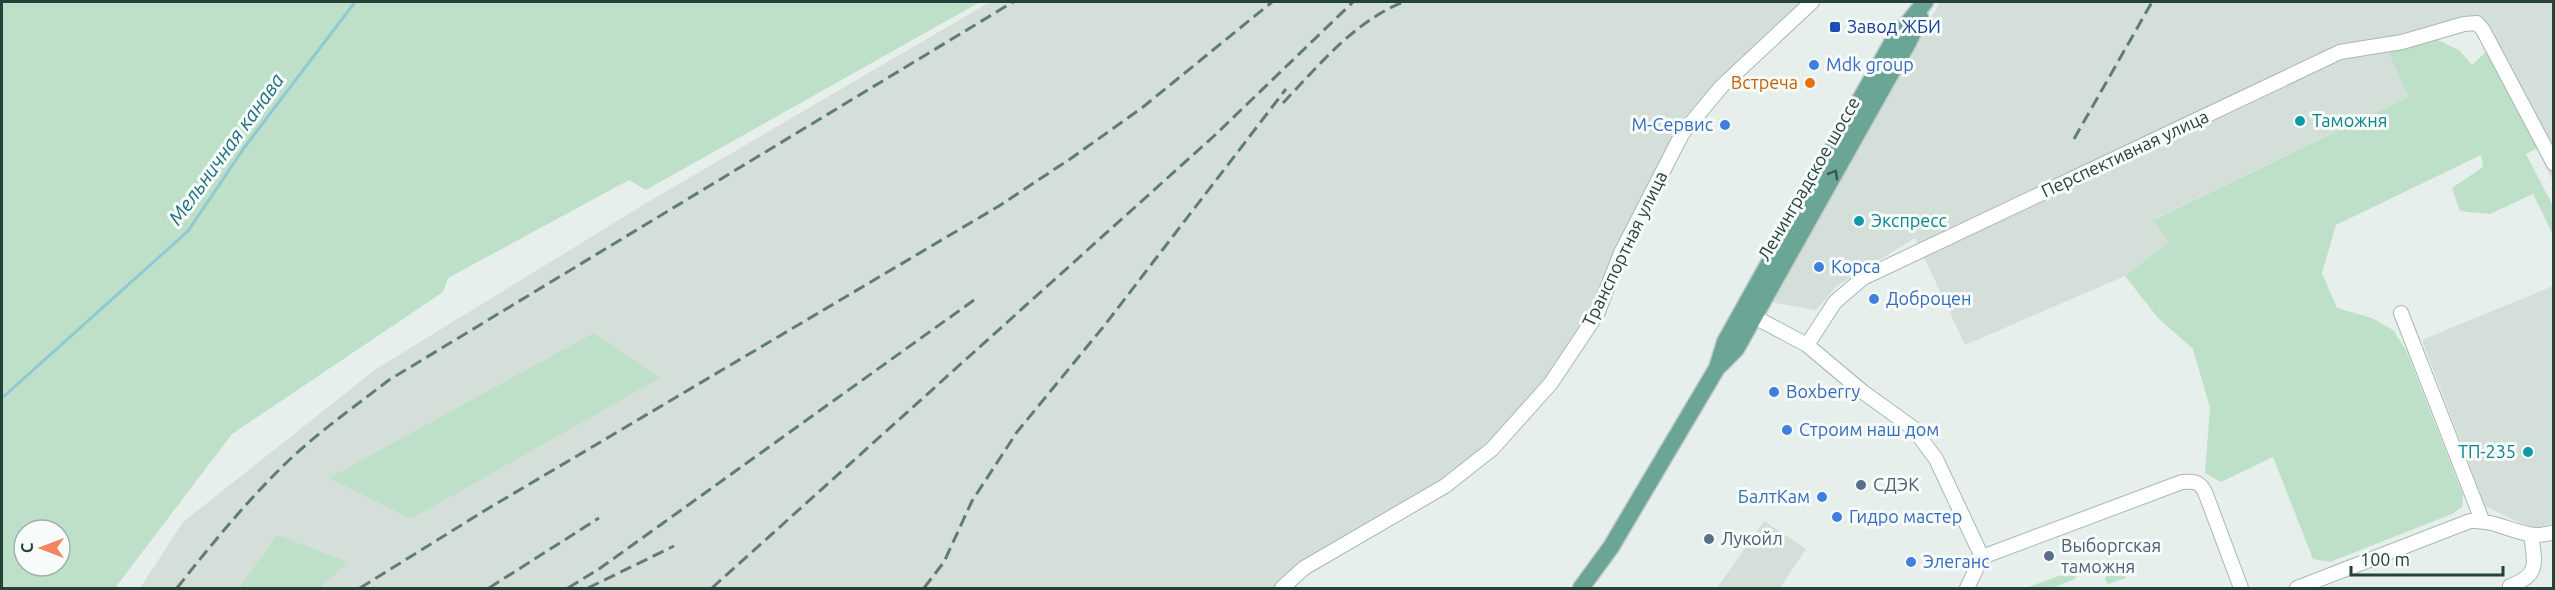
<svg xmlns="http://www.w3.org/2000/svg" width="2555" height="590" font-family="Ubuntu,sans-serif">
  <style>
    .built { fill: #d4dfda }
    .green { fill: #bfe0c8; fill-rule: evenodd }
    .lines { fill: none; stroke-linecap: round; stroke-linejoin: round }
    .stream { stroke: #8ec9d4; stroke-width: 3 }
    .minor-casing { stroke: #a8b8b2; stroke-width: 16 }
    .major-casing { stroke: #c2cac8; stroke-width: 19 }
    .minor { stroke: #fff; stroke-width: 14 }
    .major { stroke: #6aa596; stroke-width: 16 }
    .rail { stroke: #5f7d75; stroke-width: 3; stroke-dasharray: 12 6; stroke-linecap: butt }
    .oneway { stroke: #365b51 }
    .transit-dot { fill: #1a4fb4; stroke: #f7fbf9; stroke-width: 2 }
    .shop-dot { fill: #3f7fe0; stroke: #f7fbf9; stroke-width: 2 }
    .food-dot { fill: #e8710a; stroke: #f7fbf9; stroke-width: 2 }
    .culture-dot { fill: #0f9aa8; stroke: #f7fbf9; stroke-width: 2 }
    .service-dot { fill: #5c6f8a; stroke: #f7fbf9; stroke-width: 2 }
    .labels { text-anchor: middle; stroke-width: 6; stroke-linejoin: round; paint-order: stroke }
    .transit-label { font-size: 18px; fill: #164399; stroke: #f7fbf9; text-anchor: start }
    .shop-label { font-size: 18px; fill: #366cbe; stroke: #f7fbf9; text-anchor: start }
    .food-label { font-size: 18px; fill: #c56008; stroke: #f7fbf9; text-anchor: end }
    .culture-label { font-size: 18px; fill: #0d838f; stroke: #f7fbf9; text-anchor: start }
    .street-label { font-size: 18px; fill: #24423a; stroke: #f7fbf9 }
    .service-label { font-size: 18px; fill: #4e5e75; stroke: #f7fbf9; text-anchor: start }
    .water-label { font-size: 20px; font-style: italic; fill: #1c6f80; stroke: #f7fbf9 }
  </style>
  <rect width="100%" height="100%" fill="#e6efeb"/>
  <path class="built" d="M 990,2 L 1802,2 L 1718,80 L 1675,131 L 1616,251 L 1590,311 L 1547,377 L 1487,445 L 1444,480 L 1302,563 L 1274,588 L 140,588 L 183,522 L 376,369 L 648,202 Z
    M 1940,2 L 2553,2 L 2553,181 L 2477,29 L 2388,50 L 2408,97 L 2154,219 L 2168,242 L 2125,276 L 1965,345 L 1915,238 L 1837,286 L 1816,310 L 1769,302 Z
    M 2553,286 L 2553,523 L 2541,527 L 2528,527 L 2485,506 L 2422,340 Z
    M 1764,521 L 1806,549 L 1780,588 L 1717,588 Z"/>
  <path class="green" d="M 2,2 L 980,2 L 646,190 L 629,180 L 448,278 L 443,292 L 232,434 L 115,588 L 2,588 ZM 24,530 L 60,530 L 60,566 L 24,566 Z
    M 2436,39 L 2459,50 L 2472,65 L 2489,49 L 2537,148 L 2526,154 L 2553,206 L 2553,235 L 2533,194 L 2490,214 L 2460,211 L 2452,188 L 2483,167 L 2481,155 L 2336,225 L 2322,273 L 2337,308 L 2372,318 L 2393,330 L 2406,350 L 2463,495 L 2462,507 L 2452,514 L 2330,562 L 2313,559 L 2273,457 L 2221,482 L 2205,473 L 2210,408 L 2193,349 L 2158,318 L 2125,276 L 2168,242 L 2153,220 L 2408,97 L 2388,51 Z
    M 594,333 L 660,378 L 411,519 L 329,478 Z
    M 277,535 L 348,562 L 320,588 L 239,588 Z
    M 2119,570 L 2123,571 L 2126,578 L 2108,584 L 2105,579 L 2107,575 Z
    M 2077,573 L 2075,579 L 2053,588 L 2026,588 L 2064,574 L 2065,577 Z"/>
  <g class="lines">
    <path class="stream" d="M 2,398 L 188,231 L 244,148 L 355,2"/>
    <defs>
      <path id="minor" d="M 1747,313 L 1807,345 L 1863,392 L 1913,428 L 1936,459 L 1982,557 L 1967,588
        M 2401,313 L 2482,520
        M 1807,345 L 1835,302 L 1863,278 L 2340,52 L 2402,42 L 2464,24 L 2477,23 L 2483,30 L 2554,164
        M 1982,557 L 2182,482 C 2194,481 2199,481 2205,492 L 2241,588
        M 1282,588 L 1304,568 L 1445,486 L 1492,449 L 1551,383 L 1597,314 L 1621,253 L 1682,134 L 1721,87 L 1812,2
        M 2297,588 L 2470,521 C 2502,519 2524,543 2554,532
        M 2511,588 L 2510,586 C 2540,575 2535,563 2531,535"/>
      <path id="major" d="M 1719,366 L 1736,349 L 1909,41 L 1920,17
        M 1581,588 L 1611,547 L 1717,368 L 1725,342 L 1893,41 L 1925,2"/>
    </defs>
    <use href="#minor" class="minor-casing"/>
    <use href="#major" class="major-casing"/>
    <use href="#minor" class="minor"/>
    <use href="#major" class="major"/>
    <path class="rail" d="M 1283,103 C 1319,65 1354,22 1403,2
      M 2074,139 L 2152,2
      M 177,588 C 211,545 246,502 285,464 C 317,433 354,407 389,380 L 1013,2
      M 360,588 L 484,511 L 999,206 L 1073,157 L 1143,107 L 1272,2
      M 489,588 L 599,518
      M 568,588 L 599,569 L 974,300
      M 588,588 L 674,546
      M 712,588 L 1214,136 L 1353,2
      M 924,588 L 944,562 L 972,501 L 1017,432 L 1104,326 L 1286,89"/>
  </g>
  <defs><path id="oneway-chevron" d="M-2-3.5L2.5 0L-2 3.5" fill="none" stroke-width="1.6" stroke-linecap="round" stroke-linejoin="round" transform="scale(1.5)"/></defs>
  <use class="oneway" href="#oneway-chevron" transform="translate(1834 174) rotate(-60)"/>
  <rect class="transit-dot" x="1829" y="21" width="12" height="12" rx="3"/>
  <g class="shop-dot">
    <circle cx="1814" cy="65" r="6"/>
    <circle cx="1725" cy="125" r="6"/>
    <circle cx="1819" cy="267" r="6"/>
    <circle cx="1874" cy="299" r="6"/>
    <circle cx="1774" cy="392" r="6"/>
    <circle cx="1787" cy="430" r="6"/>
    <circle cx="1822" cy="497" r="6"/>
    <circle cx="1837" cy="517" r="6"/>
    <circle cx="1911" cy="562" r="6"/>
  </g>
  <circle class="food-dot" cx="1810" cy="83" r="6"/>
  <g class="culture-dot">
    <circle cx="2300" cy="121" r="6"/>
    <circle cx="1859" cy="221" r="6"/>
    <circle cx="2528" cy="452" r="6"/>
  </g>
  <g class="service-dot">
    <circle cx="1861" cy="485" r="6"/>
    <circle cx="1709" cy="539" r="6"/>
    <circle cx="2049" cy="556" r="6"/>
  </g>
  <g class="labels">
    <g class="transit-label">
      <text x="1847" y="33">Завод ЖБИ</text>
    </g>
    <g class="shop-label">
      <text x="1826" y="71">Mdk group</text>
      <text x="1713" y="131" text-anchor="end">М-Сервис</text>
      <text x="1831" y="273">Корса</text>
      <text x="1886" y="305">Доброцен</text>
      <text x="1786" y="398">Boxberry</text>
      <text x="1799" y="436">Строим наш дом</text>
      <text x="1810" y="503" text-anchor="end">БалтКам</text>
      <text x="1849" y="523">Гидро мастер</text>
      <text x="1923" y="568">Элеганс</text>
    </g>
    <g class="food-label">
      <text x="1798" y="89">Встреча</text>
    </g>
    <g class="culture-label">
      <text x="2312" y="127">Таможня</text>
      <text x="1871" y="227">Экспресс</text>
      <text x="2516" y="458" text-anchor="end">ТП-235</text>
    </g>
    <g class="street-label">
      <text transform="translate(2125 154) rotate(-25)" y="6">Перспективная улица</text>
      <text transform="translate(1809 179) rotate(-60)" y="6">Ленинградское шоссе</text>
      <text transform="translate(1625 249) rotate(-64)" y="6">Транспортная улица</text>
    </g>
    <g class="service-label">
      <text x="1873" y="491">СДЭК</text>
      <text x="1721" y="545">Лукойл</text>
      <text x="2061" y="552">Выборгская<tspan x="2061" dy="21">таможня</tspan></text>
    </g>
    <g class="water-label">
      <text transform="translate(226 149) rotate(-54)" y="7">Мельничная канава</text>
    </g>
  </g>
  <rect width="2555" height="590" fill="none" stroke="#24423a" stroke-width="6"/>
  <g transform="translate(42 548) rotate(270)"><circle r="28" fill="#f7fbf9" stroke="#a3b1ad" stroke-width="1.5"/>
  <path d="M0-4.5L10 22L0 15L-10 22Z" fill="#f4845f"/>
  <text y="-9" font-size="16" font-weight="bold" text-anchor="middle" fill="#24423a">С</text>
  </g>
  <path d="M2351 566v9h152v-9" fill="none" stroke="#24423a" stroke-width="3"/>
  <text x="2360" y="566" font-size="18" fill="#24423a" stroke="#f7fbf9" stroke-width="4.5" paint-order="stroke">100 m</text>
</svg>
